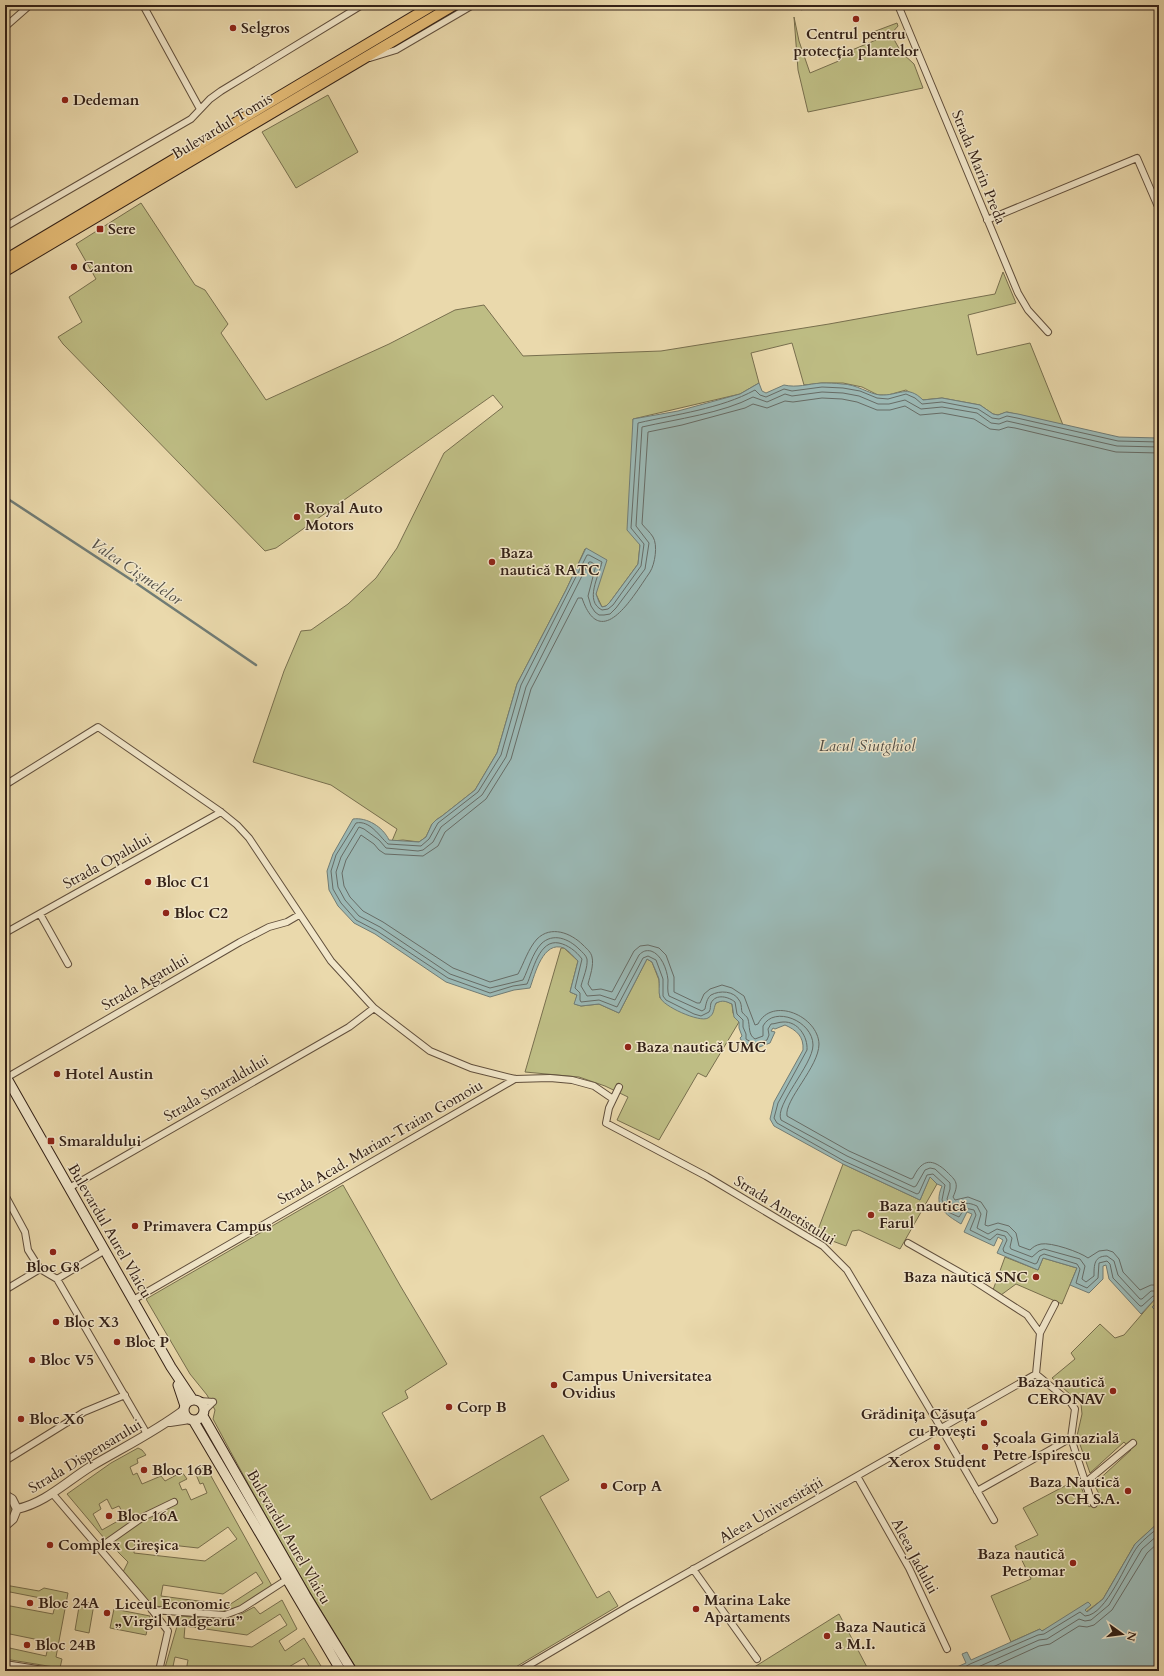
<svg xmlns="http://www.w3.org/2000/svg" width="1164" height="1676" font-family="Cardo,serif">
  <style>
    .green { fill: #bebd84; stroke: #786f4e; fill-rule: evenodd }
    .water { fill: #9bb8b4; stroke: #717c75 }
    .lines { fill: none; stroke-linecap: round; stroke-linejoin: round }
    .shore { stroke: #676c66; stroke-width: 1 }
    .stream { stroke: #717c75; stroke-width: 2.5 }
    .minor-casing { stroke: #614f3c; stroke-width: 8 }
    .tertiary-casing { stroke: #614f3c; stroke-width: 10 }
    .secondary-casing { stroke: #332117; stroke-width: 11 }
    .primary-casing { stroke: #332117; stroke-width: 12 }
    .minor { stroke: #f1e6c9; stroke-width: 6 }
    .tertiary { stroke: #f1e6c9; stroke-width: 8 }
    .secondary { stroke: #f1e6c9; stroke-width: 9 }
    .primary { stroke: #e5bc76; stroke-width: 10 }
    .poi-dot { fill: #8f2418; stroke: #f1e6c9; stroke-width: 1.5 }
    .labels { text-anchor: middle; stroke-width: 3; stroke-linejoin: round; paint-order: stroke }
    .poi-label { font-size: 15px; font-weight: bold; fill: #332117; stroke: #f1e6c9; text-anchor: start }
    .street-label { font-size: 15px; fill: #332117; stroke: #f1e6c9 }
    .water-label { font-size: 16px; font-style: italic; fill: #524e46; stroke: #f1e6c9 }
  </style>
  <rect width="100%" height="100%" fill="#ead9ac"/>
  <filter id="stains"><feTurbulence type="fractalNoise" baseFrequency=".005" numOctaves="4"/><feColorMatrix values="0 0 0 0 .2 0 0 0 0 .09 0 0 0 0 .02 0 0 0 .5 -.17"/></filter>
  <radialGradient id="worn" r=".72"><stop offset=".6" stop-color="#630" stop-opacity="0"/><stop offset="1" stop-color="#630" stop-opacity=".3"/></radialGradient>
  <path class="green" d="M 794,17 L 799,41 L 810,73 L 841,60 L 840,55 L 876,40 L 873,32 L 897,23 L 898,26 L 891,34 L 901,52 L 914,64 L 923,88 L 808,112 L 798,70 Z
    M 328,95 L 358,152 L 296,188 L 262,132 Z
    M 141,203 L 195,285 L 205,290 L 228,324 L 221,333 L 266,400 L 389,344 L 455,310 L 484,305 L 523,356 L 661,351 L 829,324 L 995,294 L 1003,272 L 1016,303 L 968,315 L 977,355 L 1030,343 L 1063,425 L 1007,412 L 998,415 L 993,414 L 980,405 L 942,398 L 922,400 L 906,390 L 888,395 L 878,395 L 862,387 L 843,383 L 822,383 L 804,385 L 792,343 L 751,353 L 759,383 L 740,394 L 633,419 L 640,545 L 638,564 L 610,602 L 606,606 L 602,607 L 596,594 L 585,549 L 566,590 L 517,684 L 497,753 L 475,790 L 442,816 L 436,820 L 432,824 L 426,837 L 419,842 L 403,840 L 392,841 L 397,829 L 331,785 L 253,762 L 284,671 L 301,631 L 311,630 L 348,604 L 376,578 L 397,548 L 444,453 L 503,407 L 493,395 L 276,548 L 265,551 L 63,344 L 58,337 L 82,322 L 69,297 L 96,279 L 76,244 Z
    M 561,948 L 564,948 L 578,961 L 570,992 L 577,995 L 575,1004 L 581,1006 L 599,1004 L 619,1013 L 647,959 L 652,962 L 659,980 L 660,998 L 715,1005 L 716,1003 L 723,1000 L 732,1004 L 733,1013 L 739,1022 L 706,1077 L 698,1073 L 659,1140 L 617,1120 L 628,1097 L 605,1086 L 579,1077 L 525,1072 Z
    M 843,1164 L 920,1200 L 930,1176 L 937,1184 L 900,1249 L 859,1230 L 852,1231 L 846,1246 L 816,1235 Z
    M 343,1185 L 401,1287 L 447,1364 L 405,1391 L 408,1398 L 382,1413 L 431,1500 L 543,1435 L 569,1480 L 540,1497 L 597,1598 L 609,1591 L 618,1606 L 509,1671 L 358,1671 C 306,1589 259,1505 213,1419 L 215,1410 L 207,1395 L 190,1374 L 146,1299 Z
    M 1005,1257 L 1038,1270 L 1043,1258 L 1077,1268 L 1062,1304 L 1016,1284 L 1001,1295 L 993,1290 Z
    M 1155,1299 L 1158,1301 L 1152,1307 L 1159,1314 L 1159,1522 L 1135,1544 L 1103,1599 L 1086,1612 L 1085,1610 L 1042,1631 L 1040,1629 L 1011,1642 L 991,1596 L 1031,1579 L 1015,1546 L 1038,1535 L 1023,1508 L 1078,1479 L 1089,1507 L 1101,1498 L 1094,1484 L 1131,1450 L 1124,1442 L 1090,1473 L 1077,1436 L 1082,1414 L 1081,1404 L 1052,1378 L 1075,1359 L 1071,1353 L 1100,1324 L 1115,1338 L 1124,1335 Z
    M 138,1448 L 142,1450 L 146,1455 L 137,1459 L 138,1463 L 130,1467 L 133,1475 L 137,1473 L 142,1484 L 161,1476 L 165,1481 L 182,1472 L 187,1479 L 179,1483 L 182,1490 L 186,1489 L 191,1500 L 207,1493 L 203,1483 L 200,1484 L 195,1472 L 206,1467 L 272,1586 L 239,1607 L 222,1612 L 153,1606 L 123,1572 L 128,1562 L 104,1538 L 67,1494 L 111,1463 ZM 107,1499 L 112,1509 L 119,1506 L 125,1517 L 102,1530 L 93,1514 L 101,1509 L 99,1504 ZM 228,1527 L 237,1539 L 205,1561 L 134,1553 L 135,1541 L 198,1548 ZM 256,1572 L 263,1583 L 229,1605 L 161,1596 L 163,1585 L 223,1594 Z
    M 5,1500 L 10,1503 C 15,1511 10,1517 5,1524 Z
    M 5,1585 L 39,1591 L 44,1588 L 68,1593 L 56,1657 L 62,1659 L 60,1668 L 5,1659 L 5,1647 L 46,1656 L 49,1642 L 5,1633 L 5,1605 L 53,1614 L 56,1601 L 5,1591 Z
    M 282,1600 L 297,1629 L 279,1641 L 285,1651 L 304,1638 L 324,1671 L 306,1671 L 310,1668 L 304,1658 L 282,1671 L 227,1671 L 209,1669 L 208,1671 L 186,1671 L 188,1660 L 175,1657 L 172,1671 L 164,1671 L 180,1616 L 220,1619 L 234,1618 L 254,1607 L 260,1614 ZM 280,1614 L 287,1625 L 252,1647 L 184,1638 L 185,1626 L 247,1635 Z
    M 80,1601 L 94,1604 L 89,1633 L 75,1630 Z
    M 114,1609 L 150,1616 L 146,1635 L 110,1628 Z
    M 839,1614 L 869,1671 L 748,1671 Z"/>
  <path class="water" d="M 759,383 L 762,391 L 766,393 L 784,385 C 797,388 808,384 821,383 C 828,383 835,383 842,384 C 856,384 869,394 880,395 C 899,396 907,384 923,400 L 942,398 L 980,405 L 993,414 L 998,415 L 1006,412 L 1018,414 L 1119,437 L 1159,438 L 1159,1314 L 1152,1307 L 1158,1301 L 1155,1299 L 1141,1314 L 1109,1279 L 1106,1265 L 1103,1266 L 1103,1279 L 1089,1293 L 1070,1285 L 1077,1268 L 1043,1258 L 1038,1270 L 997,1253 L 1003,1240 L 998,1237 L 994,1246 L 964,1232 L 972,1214 L 967,1212 L 961,1224 C 945,1214 933,1207 942,1186 L 937,1184 L 930,1177 L 920,1200 L 843,1164 L 774,1126 L 770,1119 L 774,1102 L 803,1050 C 804,1036 796,1030 785,1025 L 775,1029 L 773,1028 L 771,1031 L 775,1032 L 770,1043 L 754,1049 L 741,1040 L 740,1038 L 742,1036 L 739,1028 L 739,1022 L 734,1017 L 732,1004 C 725,1001 723,1000 716,1003 C 713,1009 715,1014 708,1018 C 700,1023 662,1006 660,997 C 658,992 660,985 659,979 C 657,973 654,967 652,962 L 647,959 L 619,1013 L 599,1004 L 581,1006 L 574,1004 L 577,995 L 570,992 L 578,961 C 574,957 569,951 564,948 C 543,940 535,974 530,988 L 514,990 L 490,997 L 446,982 L 375,934 L 354,923 L 338,906 L 329,890 L 327,871 L 333,854 L 353,819 C 367,817 383,827 389,840 L 419,842 L 426,837 L 432,824 L 436,820 L 442,816 L 475,790 L 497,753 L 517,684 L 566,590 L 586,548 L 607,560 L 596,594 L 599,602 L 602,607 L 606,606 L 610,602 L 638,564 L 640,545 L 627,530 L 633,419 L 678,411 L 740,394 Z
    M 1159,1522 L 1159,1671 L 941,1671 L 949,1667 L 950,1670 L 966,1663 L 962,1654 L 967,1652 L 971,1660 L 1040,1629 L 1042,1631 L 1088,1602 L 1091,1605 L 1085,1610 L 1087,1612 L 1103,1599 L 1135,1544 Z"/>
  <g class="lines">
    <path class="shore" d="M 1159,442 L 1118,441 L 1017,418 L 1007,416 L 999,419 L 992,418 L 978,409 L 942,402 L 922,404 L 915,398 L 906,394 L 888,399 L 877,398 L 860,391 L 843,388 L 822,387 L 792,391 L 784,389 L 766,397 L 760,395 L 755,390 C 720,409 677,414 638,423 L 631,528 L 644,544 L 641,566 L 613,605 L 608,609 L 602,610 C 584,601 599,576 602,562 L 589,555 L 587,555 L 521,685 L 501,755 L 478,792 L 438,823 L 429,839 L 421,846 L 388,844 C 379,836 370,820 356,823 L 336,855 L 331,871 L 333,889 L 341,903 L 356,920 L 377,931 L 448,978 L 490,993 L 513,986 L 527,984 C 533,971 539,939 559,943 C 568,945 576,951 582,959 L 575,988 L 580,993 L 580,1000 L 581,1002 L 599,1000 L 617,1007 L 643,958 L 648,956 L 656,960 L 663,979 L 663,996 L 666,1000 L 694,1014 L 701,1016 L 709,1012 C 711,1009 710,1006 711,1003 C 716,993 729,997 735,1002 L 737,1014 L 743,1020 L 743,1027 L 746,1034 L 746,1039 L 754,1044 L 767,1040 L 769,1035 L 768,1029 L 771,1024 C 775,1024 779,1022 783,1022 C 798,1021 808,1037 807,1050 L 778,1103 L 774,1118 L 777,1123 L 844,1161 L 917,1194 L 919,1193 L 927,1175 L 933,1174 L 945,1185 L 942,1200 L 948,1212 L 959,1217 L 965,1208 L 974,1210 L 976,1215 L 970,1230 L 990,1240 L 997,1234 L 1005,1236 L 1007,1240 L 1003,1249 L 1004,1252 L 1035,1264 L 1037,1263 L 1040,1256 L 1044,1254 L 1077,1264 L 1080,1269 L 1076,1283 L 1087,1288 L 1098,1278 L 1099,1263 L 1107,1261 L 1110,1264 L 1113,1278 L 1140,1306 L 1142,1306 L 1153,1296 L 1159,1297
      M 1159,447 L 1117,446 L 1016,423 L 1007,421 L 999,424 L 991,423 L 977,413 L 942,407 L 921,409 L 905,400 L 889,404 L 878,404 L 859,396 L 843,393 L 822,392 L 792,396 L 785,394 L 767,402 L 753,397 C 723,413 677,419 642,427 L 636,526 L 649,543 L 645,569 L 616,608 L 610,614 L 604,615 L 599,615 L 595,612 L 591,606 L 588,596 L 596,565 L 591,562 L 589,562 L 526,687 L 506,757 L 482,795 L 441,827 L 433,842 L 423,850 L 418,851 L 386,848 L 379,840 L 364,829 L 359,827 L 341,857 L 336,872 L 338,887 L 345,900 L 359,916 L 380,927 L 450,974 L 490,988 L 523,980 C 529,968 532,954 541,944 C 553,932 569,939 579,949 C 582,952 586,955 587,959 C 588,967 583,978 581,986 L 587,996 L 600,995 L 615,1000 L 639,955 C 643,951 646,950 651,951 C 661,954 667,969 668,980 C 668,985 667,991 669,996 L 702,1011 L 705,1009 C 706,1004 707,998 711,995 C 720,990 734,991 739,1000 C 742,1004 741,1008 742,1012 C 744,1015 747,1016 748,1019 C 750,1026 748,1035 755,1039 L 763,1036 L 763,1026 C 774,1005 813,1021 813,1045 C 813,1065 774,1105 781,1120 L 847,1156 L 914,1187 L 916,1186 L 925,1170 L 930,1168 L 935,1169 L 950,1183 L 950,1189 L 947,1199 L 952,1208 L 957,1210 C 963,1202 968,1202 977,1206 L 981,1214 L 977,1228 L 988,1234 L 997,1229 L 1007,1232 L 1012,1238 L 1010,1247 L 1011,1249 L 1032,1257 L 1039,1251 L 1044,1249 L 1080,1259 L 1085,1266 L 1082,1279 L 1086,1282 L 1094,1276 C 1094,1265 1094,1256 1107,1256 L 1114,1261 L 1118,1275 L 1140,1299 L 1142,1299 L 1151,1291 L 1159,1291
      M 1159,453 L 1116,452 L 1015,428 L 1008,427 L 999,430 L 990,429 L 974,419 L 942,413 L 920,415 L 905,406 L 890,410 L 877,410 L 857,402 L 842,399 L 822,398 L 793,402 L 785,401 L 767,408 L 753,404 L 745,408 L 682,425 L 648,432 L 642,524 C 645,528 650,532 653,537 C 658,545 655,564 650,572 C 634,595 601,654 582,598 L 578,598 L 531,689 L 511,759 L 486,799 L 445,832 L 438,846 L 423,856 L 385,854 L 379,850 L 374,844 L 361,835 L 346,860 L 342,873 L 344,886 L 350,897 L 363,911 L 383,922 L 453,968 L 490,982 L 518,974 C 524,963 528,949 537,939 C 551,925 571,933 583,945 C 587,949 591,952 592,957 C 594,965 590,976 588,984 L 592,990 L 601,989 L 612,992 L 634,951 L 640,946 L 648,945 L 659,948 L 666,955 L 674,977 L 674,992 L 697,1003 L 700,1003 L 704,994 L 710,989 L 722,985 L 732,988 L 744,996 L 755,1025 L 758,1024 C 772,996 818,1016 819,1044 C 819,1067 784,1100 787,1116 L 849,1151 L 911,1179 L 913,1178 C 921,1161 930,1157 945,1170 C 955,1180 960,1182 953,1197 L 955,1200 L 968,1197 L 981,1202 L 987,1211 L 985,1225 L 988,1226 L 998,1223 L 1009,1226 L 1016,1233 L 1019,1246 L 1030,1250 C 1033,1247 1036,1245 1041,1244 C 1051,1242 1080,1252 1088,1258 L 1099,1251 L 1107,1250 L 1113,1252 L 1119,1259 L 1123,1272 L 1140,1290 L 1151,1285 L 1159,1285
      M 958,1671 L 970,1664 L 1038,1635 L 1044,1634 L 1080,1612 L 1085,1616 C 1107,1615 1126,1561 1138,1546 C 1144,1539 1152,1533 1159,1527
      M 969,1671 L 1039,1640 L 1047,1639 L 1079,1619 L 1085,1621 L 1091,1620 L 1109,1605 L 1142,1549 L 1159,1534
      M 984,1671 L 1039,1646 L 1050,1644 L 1079,1626 L 1087,1627 L 1094,1625 L 1112,1610 L 1147,1553 L 1159,1542"/>
    <path class="stream" d="M 5,497 L 133,581 L 256,665"/>
    <defs>
      <path id="minor" d="M 143,5 L 200,109
        M 898,5 L 1018,293 L 1028,310 L 1048,332
        M 802,6 L 804,5
        M 5,27 L 30,5
        M 370,58 L 396,50 L 473,5
        M 987,220 L 1137,158 L 1159,209
        M 5,227 L 191,119 L 210,99 L 221,91 L 362,5
        M 5,785 L 98,727 L 221,812 L 237,825 L 249,838 L 331,961 L 374,1008 L 430,1051 L 471,1068 L 515,1079 L 550,1078 L 572,1080 L 594,1086 L 613,1099
        M 40,914 L 68,964
        M 5,933 L 221,812
        M 6,1078 L 240,942 L 269,927 L 287,922 L 299,915
        M 619,1087 L 609,1108 L 606,1123 L 706,1176 L 823,1246 L 847,1270 L 941,1428 L 994,1520
        M 69,1188 L 349,1027 L 374,1008
        M 5,1195 L 25,1232 L 28,1250 L 40,1269 L 57,1279 L 147,1434
        M 908,1243 L 968,1277 L 1027,1315 L 1040,1333
        M 57,1279 L 102,1252
        M 5,1290 L 40,1269
        M 133,1300 L 515,1079
        M 1036,1374 L 1071,1403 L 1075,1409 L 1071,1438 L 1091,1500 L 1094,1504
        M 1036,1374 L 1040,1333 L 1055,1304
        M 200,1401 L 213,1402
        M 204,1411 L 213,1402
        M 5,1461 L 84,1412 L 125,1395
        M 857,1476 L 909,1568 L 947,1649
        M 1086,1482 L 1133,1443
        M 977,1491 L 1071,1438
        M 52,1493 L 152,1610 L 168,1631 L 159,1671
        M 99,1548 L 143,1517 L 174,1502
        M 693,1569 L 757,1659
        M 152,1610 L 225,1615 L 241,1609 L 286,1580
        M 5,1664 L 50,1671
        M 519,1671 L 629,1606 L 1036,1374"/>
      <path id="tertiary" d="M 170,1422 L 190,1419
        M 5,1495 L 12,1499 L 17,1509 L 13,1519 L 5,1526
        M 17,1509 C 45,1503 66,1482 90,1467 C 122,1448 155,1432 184,1410"/>
      <path id="secondary" d="M 5,1075 L 171,1367 L 193,1400
        M 178,1385 L 185,1406
        M184 1410a10 10 0 1 1 20 0a10 10 0 1 1-20 0Z
        M 203,1416 L 306,1596 L 352,1671
        M 193,1420 L 341,1671"/>
      <path id="primary" d="M 5,260 L 433,5
        M 5,271 L 454,5"/>
    </defs>
    <use href="#minor" class="minor-casing"/>
    <use href="#tertiary" class="tertiary-casing"/>
    <use href="#secondary" class="secondary-casing"/>
    <use href="#primary" class="primary-casing"/>
    <use href="#minor" class="minor"/>
    <use href="#tertiary" class="tertiary"/>
    <use href="#secondary" class="secondary"/>
    <use href="#primary" class="primary"/>
  </g>
  <g class="poi-dot">
    <circle cx="856" cy="19" r="4"/>
    <circle cx="233" cy="28" r="4"/>
    <circle cx="65" cy="100" r="4"/>
    <rect x="96" y="225" width="8" height="8" rx="2"/>
    <circle cx="74" cy="267" r="4"/>
    <circle cx="297" cy="517" r="4"/>
    <circle cx="492" cy="562" r="4"/>
    <circle cx="148" cy="882" r="4"/>
    <circle cx="166" cy="913" r="4"/>
    <circle cx="628" cy="1047" r="4"/>
    <circle cx="57" cy="1074" r="4"/>
    <rect x="47" y="1137" width="8" height="8" rx="2"/>
    <circle cx="871" cy="1215" r="4"/>
    <circle cx="135" cy="1226" r="4"/>
    <circle cx="53" cy="1252" r="4"/>
    <circle cx="1036" cy="1277" r="4"/>
    <circle cx="56" cy="1322" r="4"/>
    <circle cx="117" cy="1342" r="4"/>
    <circle cx="32" cy="1360" r="4"/>
    <circle cx="554" cy="1385" r="4"/>
    <circle cx="1113" cy="1391" r="4"/>
    <circle cx="449" cy="1407" r="4"/>
    <circle cx="21" cy="1419" r="4"/>
    <circle cx="984" cy="1423" r="4"/>
    <circle cx="937" cy="1447" r="4"/>
    <circle cx="985" cy="1447" r="4"/>
    <circle cx="144" cy="1470" r="4"/>
    <circle cx="604" cy="1486" r="4"/>
    <circle cx="1128" cy="1491" r="4"/>
    <circle cx="109" cy="1516" r="4"/>
    <circle cx="50" cy="1545" r="4"/>
    <circle cx="1073" cy="1563" r="4"/>
    <circle cx="30" cy="1603" r="4"/>
    <circle cx="696" cy="1609" r="4"/>
    <circle cx="107" cy="1613" r="4"/>
    <circle cx="827" cy="1636" r="4"/>
    <circle cx="27" cy="1645" r="4"/>
  </g>
  <g class="labels">
    <g class="poi-label">
      <text x="241" y="33">Selgros</text>
      <text x="856" y="39" text-anchor="middle">Centrul pentru<tspan x="856" dy="17">protecția plantelor</tspan></text>
      <text x="73" y="105">Dedeman</text>
      <text x="108" y="234">Sere</text>
      <text x="82" y="272">Canton</text>
      <text x="305" y="513">Royal Auto<tspan x="305" dy="17">Motors</tspan></text>
      <text x="500" y="558">Baza<tspan x="500" dy="17">nautică RATC</tspan></text>
      <text x="156" y="887">Bloc C1</text>
      <text x="174" y="918">Bloc C2</text>
      <text x="636" y="1052">Baza nautică UMC</text>
      <text x="65" y="1079">Hotel Austin</text>
      <text x="59" y="1146">Smaraldului</text>
      <text x="879" y="1211">Baza nautică<tspan x="879" dy="17">Farul</tspan></text>
      <text x="143" y="1231">Primavera Campus</text>
      <text x="53" y="1272" text-anchor="middle">Bloc G8</text>
      <text x="1028" y="1282" text-anchor="end">Baza nautică SNC</text>
      <text x="64" y="1327">Bloc X3</text>
      <text x="125" y="1347">Bloc P</text>
      <text x="40" y="1365">Bloc V5</text>
      <text x="562" y="1381">Campus Universitatea<tspan x="562" dy="17">Ovidius</tspan></text>
      <text x="1105" y="1387" text-anchor="end">Baza nautică<tspan x="1105" dy="17">CERONAV</tspan></text>
      <text x="457" y="1412">Corp B</text>
      <text x="976" y="1419" text-anchor="end">Grădinița Căsuța<tspan x="976" dy="17">cu Povești</tspan></text>
      <text x="29" y="1424">Bloc X6</text>
      <text x="993" y="1443">Școala Gimnazială<tspan x="993" dy="17">Petre Ispirescu</tspan></text>
      <text x="937" y="1467" text-anchor="middle">Xerox Student</text>
      <text x="152" y="1475">Bloc 16B</text>
      <text x="1120" y="1487" text-anchor="end">Baza Nautică<tspan x="1120" dy="17">SCH S.A.</tspan></text>
      <text x="612" y="1491">Corp A</text>
      <text x="117" y="1521">Bloc 16A</text>
      <text x="58" y="1550">Complex Cireșica</text>
      <text x="1065" y="1559" text-anchor="end">Baza nautică<tspan x="1065" dy="17">Petromar</tspan></text>
      <text x="704" y="1605">Marina Lake<tspan x="704" dy="17">Apartaments</tspan></text>
      <text x="38" y="1608">Bloc 24A</text>
      <text x="115" y="1609">Liceul Economic<tspan x="115" dy="17">„Virgil Madgearu”</tspan></text>
      <text x="835" y="1632">Baza Nautică<tspan x="835" dy="17">a M.I.</tspan></text>
      <text x="35" y="1650">Bloc 24B</text>
    </g>
    <g class="street-label">
      <text transform="translate(222 126) rotate(-31)" y="5">Bulevardul Tomis</text>
      <text transform="translate(979 167) rotate(68)" y="5">Strada Marin Preda</text>
      <text transform="translate(107 861) rotate(-29)" y="5">Strada Opalului</text>
      <text transform="translate(145 982) rotate(-30)" y="5">Strada Agatului</text>
      <text transform="translate(216 1088) rotate(-30)" y="5">Strada Smaraldului</text>
      <text transform="translate(380 1142) rotate(-30)" y="5">Strada Acad. Marian-Traian Gomoiu</text>
      <text transform="translate(785 1210) rotate(32)" y="5">Strada Ametistului</text>
      <text transform="translate(110 1231) rotate(60)" y="5">Bulevardul Aurel Vlaicu</text>
      <text transform="translate(85 1456) rotate(-31)" y="5">Strada Dispensarului</text>
      <text transform="translate(771 1510) rotate(-30)" y="5">Aleea Universității</text>
      <text transform="translate(289 1537) rotate(60)" y="5">Bulevardul Aurel Vlaicu</text>
      <text transform="translate(915 1556) rotate(62)" y="5">Aleea Jadului</text>
    </g>
    <g class="water-label">
      <text transform="translate(137 571) rotate(34)" y="6">Valea Cișmelelor</text>
      <text x="867" y="751">Lacul Siutghiol</text>
    </g>
  </g>
  <rect width="1164" height="1676" fill="none" stroke="#ead9ac" stroke-width="20"/>
  <rect x="6" y="6" width="1152" height="1664" fill="none" stroke="#332117" stroke-width="2"/>
  <rect x="10" y="10" width="1144" height="1656" fill="none" stroke="#332117"/>
  <g transform="translate(1122 1634) rotate(104)" stroke="#f1e6c9" stroke-width="3" paint-order="stroke">
  <path d="M0-3L7 15L0 10L-7 15Z" fill="#332117"/>
  <text y="-6" font-size="11" font-weight="bold" text-anchor="middle" fill="#332117">N</text>
  </g>
  <rect width="100%" height="100%" filter="url(#stains)"/>
  <rect width="100%" height="100%" fill="url(#worn)"/>
</svg>
